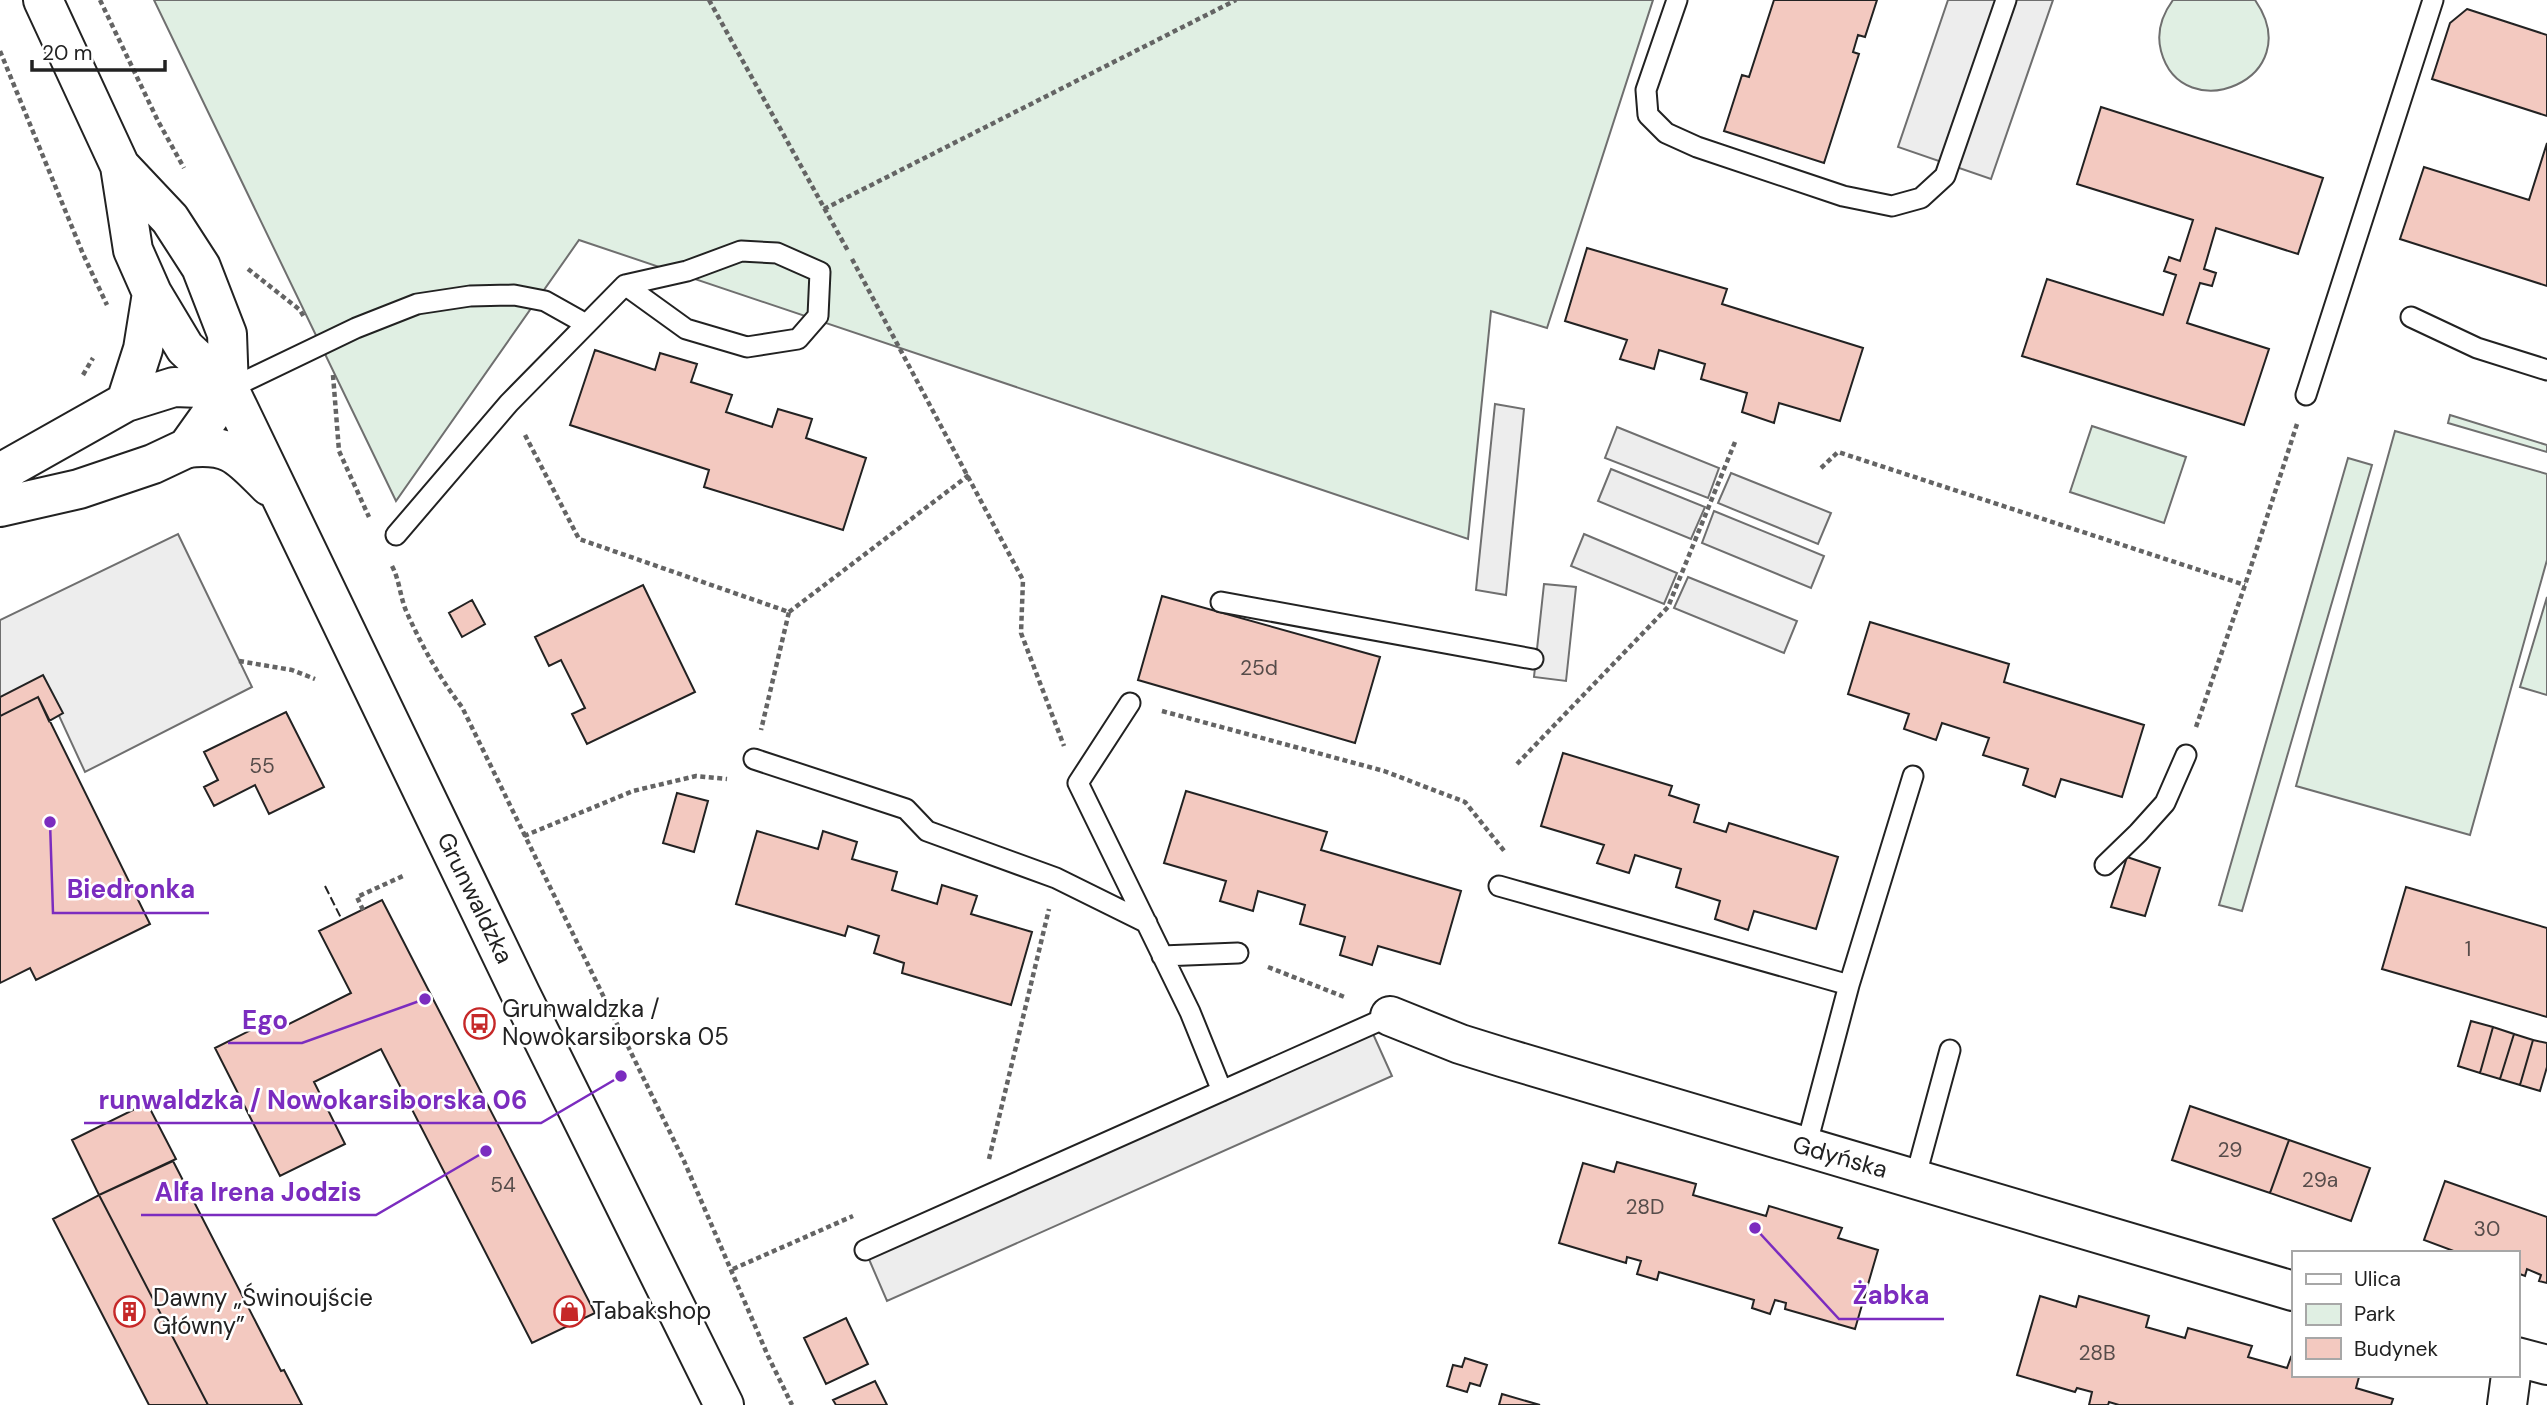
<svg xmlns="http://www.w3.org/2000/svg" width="2547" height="1405" font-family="'DM Sans',sans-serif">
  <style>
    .green { fill: #e0efe3; stroke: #6f6f6f; stroke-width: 2 }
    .parking { fill: #ededed; stroke: #6f6f6f; stroke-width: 2 }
    .building { fill: #f3c9c0; stroke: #222; stroke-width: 2 }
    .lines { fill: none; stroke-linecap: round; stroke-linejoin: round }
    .service-casing { stroke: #222; stroke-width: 23 }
    .minor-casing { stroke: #222; stroke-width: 42 }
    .tertiary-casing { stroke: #222; stroke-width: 42 }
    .primary-casing { stroke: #222; stroke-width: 42 }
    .path { stroke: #646464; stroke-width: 4.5; stroke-dasharray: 5 3.5; stroke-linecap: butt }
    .service { stroke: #fff; stroke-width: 19 }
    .minor { stroke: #fff; stroke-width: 38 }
    .tertiary { stroke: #fff; stroke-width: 38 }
    .primary { stroke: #fff; stroke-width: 38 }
    .fence { stroke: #222; stroke-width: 2; stroke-dasharray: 9 3.5; stroke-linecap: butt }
    .labels { text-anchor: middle; stroke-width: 5; stroke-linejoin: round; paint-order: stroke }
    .number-label { font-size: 21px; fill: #564c4a }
    .street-label { font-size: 24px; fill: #222; stroke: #fff }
    .poi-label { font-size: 24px; fill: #222; stroke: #fff; text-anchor: start }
    .leader { fill: none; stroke: #7b2cbf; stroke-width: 2.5 }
    .callout-dot { fill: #7b2cbf; stroke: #fff; stroke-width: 2.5 }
    .callout-label { font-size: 26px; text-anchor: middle; font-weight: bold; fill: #7b2cbf; stroke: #fff; stroke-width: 5; stroke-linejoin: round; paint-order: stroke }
  </style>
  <rect width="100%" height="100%" fill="#fff"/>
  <path class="green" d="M 154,0 L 1653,0 L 1547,328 L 1491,311 L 1468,539 L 579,240 L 396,501 Z
    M 2173,0 L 2255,0 C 2310,79 2182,130 2161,51 C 2156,32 2162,15 2173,0 Z
    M 2450,415 L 2547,445 L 2547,452 L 2448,423 Z
    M 2092,426 L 2186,457 L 2164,523 L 2070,492 Z
    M 2395,431 L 2547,474 L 2547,560 L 2470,835 L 2296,786 Z
    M 2348,458 L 2372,465 L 2242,911 L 2219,905 Z
    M 2547,597 L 2547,695 L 2520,687 Z"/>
  <path class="parking" d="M 1948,0 L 2053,0 L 1991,179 L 1898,147 Z
    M 1495,404 L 1524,409 L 1506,595 L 1476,590 Z
    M 1617,427 L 1719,468 L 1708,498 L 1605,458 Z
    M 1611,469 L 1705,507 L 1691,539 L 1598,501 Z
    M 1731,473 L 1831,513 L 1818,544 L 1718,503 Z
    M 1714,511 L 1824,556 L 1811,588 L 1702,543 Z
    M 178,534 L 252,687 L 85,772 L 44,683 L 0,706 L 0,620 Z
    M 1584,534 L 1677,573 L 1664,604 L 1571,566 Z
    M 1688,577 L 1797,621 L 1784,653 L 1674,608 Z
    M 1544,584 L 1576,587 L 1566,681 L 1534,677 Z
    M 1369,1025 L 1392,1076 L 887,1301 L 865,1250 Z"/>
  <path class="building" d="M 1774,0 L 1877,0 L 1865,37 L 1858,35 L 1853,52 L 1859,54 L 1824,163 L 1724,131 L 1742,75 L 1749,77 Z
    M 2467,9 L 2547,35 L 2547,116 L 2432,79 L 2450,23 Z
    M 2101,107 L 2323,178 L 2298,254 L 2216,228 L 2204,269 L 2216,273 L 2212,286 L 2200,283 L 2187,323 L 2269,349 L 2244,425 L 2022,356 L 2047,279 L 2163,315 L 2176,275 L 2164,271 L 2169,257 L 2180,261 L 2193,220 L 2077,184 Z
    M 2547,143 L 2547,286 L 2400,239 L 2424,167 L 2529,200 Z
    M 1587,248 L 1727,289 L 1722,304 L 1863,348 L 1840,421 L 1779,403 L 1774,423 L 1742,412 L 1747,393 L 1701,379 L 1705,364 L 1659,350 L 1654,369 L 1620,359 L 1627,340 L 1565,321 Z
    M 595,350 L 655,370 L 660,353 L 697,364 L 691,382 L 732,395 L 726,412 L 772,427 L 778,409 L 812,419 L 806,438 L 866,458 L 843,530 L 704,487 L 709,470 L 570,425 Z
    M 643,585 L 695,692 L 587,744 L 572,714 L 585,708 L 561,660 L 549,666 L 535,637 Z
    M 1162,596 L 1380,657 L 1355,743 L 1138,680 Z
    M 472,600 L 485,624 L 462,637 L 449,613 Z
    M 1870,622 L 2009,664 L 2004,682 L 2144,725 L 2122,797 L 2061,779 L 2055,797 L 2023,785 L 2028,769 L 1983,755 L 1989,738 L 1942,723 L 1936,740 L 1904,729 L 1909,714 L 1848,694 Z
    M 43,675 L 63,713 L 49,721 L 38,697 L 0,716 L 0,697 Z
    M 38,697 L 150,924 L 36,980 L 30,968 L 0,983 L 0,716 Z
    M 286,712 L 324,787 L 269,814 L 255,785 L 214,806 L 204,787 L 218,780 L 204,752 Z
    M 1563,753 L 1672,786 L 1669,795 L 1699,805 L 1694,822 L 1726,832 L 1729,823 L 1838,857 L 1816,929 L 1754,911 L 1748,930 L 1715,919 L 1720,901 L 1676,887 L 1681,869 L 1635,855 L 1629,873 L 1597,863 L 1604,845 L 1541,826 Z
    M 1186,791 L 1327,832 L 1321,850 L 1461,891 L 1440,964 L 1378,946 L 1372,965 L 1340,955 L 1345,937 L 1300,924 L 1305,905 L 1258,891 L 1253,911 L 1220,901 L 1226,881 L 1164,863 Z
    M 677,793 L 708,801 L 694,852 L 663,843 Z
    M 757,831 L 818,849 L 823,831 L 857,842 L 852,859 L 897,872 L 892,890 L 937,904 L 942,885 L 977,896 L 971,914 L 1032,932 L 1011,1005 L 902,973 L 904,963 L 874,953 L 879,936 L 848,926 L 845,936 L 736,904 Z
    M 2127,857 L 2160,868 L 2145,916 L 2111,907 Z
    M 2406,887 L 2547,928 L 2547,1017 L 2382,969 Z
    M 382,900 L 595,1313 L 532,1343 L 381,1049 L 314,1082 L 345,1144 L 280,1176 L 215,1048 L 279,1016 L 285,1026 L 351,993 L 319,931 Z
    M 2471,1021 L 2493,1027 L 2480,1073 L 2458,1066 Z
    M 2493,1027 L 2514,1034 L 2500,1079 L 2480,1073 Z
    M 2514,1034 L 2533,1040 L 2520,1085 L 2500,1079 Z
    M 2533,1040 L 2547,1043 L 2547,1067 L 2540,1091 L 2520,1085 Z
    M 147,1103 L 176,1159 L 99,1195 L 72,1140 Z
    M 2190,1106 L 2289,1140 L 2270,1193 L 2172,1160 Z
    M 2289,1140 L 2370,1168 L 2351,1221 L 2270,1193 Z
    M 173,1161 L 281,1371 L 284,1370 L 302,1405 L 208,1405 L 99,1195 Z
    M 1617,1162 L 1696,1184 L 1693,1195 L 1766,1216 L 1769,1206 L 1842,1228 L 1838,1238 L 1878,1250 L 1855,1329 L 1785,1309 L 1786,1303 L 1775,1300 L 1770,1314 L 1752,1308 L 1754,1300 L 1659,1272 L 1657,1280 L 1637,1274 L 1641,1261 L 1627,1257 L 1626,1263 L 1559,1243 L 1583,1163 L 1614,1172 Z
    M 2445,1181 L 2547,1217 L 2547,1283 L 2539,1281 L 2541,1275 L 2527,1269 L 2525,1276 L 2517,1273 L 2517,1253 L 2459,1253 L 2424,1240 Z
    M 99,1195 L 208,1405 L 149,1405 L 53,1219 Z
    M 2040,1296 L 2076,1307 L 2079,1296 L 2149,1316 L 2146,1327 L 2185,1338 L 2188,1328 L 2252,1346 L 2248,1357 L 2287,1368 L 2291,1357 L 2293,1358 L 2293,1375 L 2352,1375 L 2359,1377 L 2356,1388 L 2393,1399 L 2391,1405 L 2119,1405 L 2109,1402 L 2108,1405 L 2089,1405 L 2092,1392 L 2077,1388 L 2075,1392 L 2017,1375 Z
    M 846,1318 L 868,1364 L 826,1384 L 804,1338 Z
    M 1465,1358 L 1487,1365 L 1480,1386 L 1470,1383 L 1467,1392 L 1447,1386 L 1453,1365 L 1462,1367 Z
    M 875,1381 L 887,1405 L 836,1405 L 833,1400 Z
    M 1502,1394 L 1540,1405 L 1499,1405 Z"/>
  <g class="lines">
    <defs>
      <path id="service" d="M 1677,0 L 1646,90 L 1648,115 L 1666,133 L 1697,147 L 1843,196 L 1892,206 L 1921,198 L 1945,176 L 2006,0
        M 2411,317 L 2477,348 L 2547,370
        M 229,389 L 356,328 L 417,304 L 470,296 L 514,295 L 545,301 L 586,324
        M 2306,395 L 2433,0
        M 396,535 L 509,403 L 625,285 L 687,271 L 741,251 L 777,253 L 820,272 L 818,316 L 798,339 L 747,347 L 686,329 L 625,285
        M 1221,602 L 1533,659
        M 1130,703 L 1078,783 L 1190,1012 L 1222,1091
        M 754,759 L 906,809 L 927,831 L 1056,878 L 1147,923
        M 2105,865 L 2138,833 L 2165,803 L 2186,755
        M 1499,886 L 1849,985
        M 1162,956 L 1238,953
        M 1806,1147 L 1849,985 L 1913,776
        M 1915,1179 L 1950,1050
        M 865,1250 L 1390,1016"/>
      <path id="minor" d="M 1390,1016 L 1460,1044 L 1505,1058 L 2293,1291
        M 2517,1357 L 2547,1365
        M 2507,1405 L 2511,1375"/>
      <path id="tertiary" d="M 229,389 L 521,995 L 724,1405
        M 187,448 C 231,443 239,456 269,486"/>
      <path id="primary" d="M 43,0 L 120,166 L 133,250 L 152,293 L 185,348 L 229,389
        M 120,166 L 170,219 L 201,267 L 227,334 L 229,389
        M 126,402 L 143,349 L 152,293
        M 0,473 L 126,402 L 174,387 L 229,389
        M 0,507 L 79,489 L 153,464 L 187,448 L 229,389"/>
    </defs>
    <use href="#service" class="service-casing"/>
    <use href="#minor" class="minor-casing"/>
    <use href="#tertiary" class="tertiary-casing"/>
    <use href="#primary" class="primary-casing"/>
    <path class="path" d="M 100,0 L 158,121 L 184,168
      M 709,0 L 848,251
      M 0,51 L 83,254 L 107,305
      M 824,209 L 1236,0
      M 852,259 L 1023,580 L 1021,633 L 1064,746
      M 248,269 L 300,310 L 304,317
      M 83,375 L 93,358
      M 333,375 L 339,451 L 369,517
      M 525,435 L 579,539 L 789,612 L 761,730
      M 1821,468 L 1838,452 L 2245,585
      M 392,566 C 400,581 400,598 407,613 C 422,646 440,679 462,707 L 684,1161 L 768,1356 L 792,1405
      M 789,612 L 969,475
      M 239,661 L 292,670 L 315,679
      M 1162,711 L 1384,771 L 1465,802 L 1505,852
      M 2196,727 L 2245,585 L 2297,424
      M 1517,764 L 1668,607 L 1735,442
      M 524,836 L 633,791 L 696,776 L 727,779
      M 363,910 L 357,897 L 405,875
      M 1268,967 L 1347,998
      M 989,1159 L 1049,909
      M 733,1269 L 853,1216"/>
    <use href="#service" class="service"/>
    <use href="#minor" class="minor"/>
    <use href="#tertiary" class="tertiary"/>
    <use href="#primary" class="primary"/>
    <path class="fence" d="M 325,886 L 342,920"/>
  </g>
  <defs>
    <symbol id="bus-ring" viewBox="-11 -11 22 22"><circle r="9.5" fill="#fff" stroke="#c62828" stroke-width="1.5"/><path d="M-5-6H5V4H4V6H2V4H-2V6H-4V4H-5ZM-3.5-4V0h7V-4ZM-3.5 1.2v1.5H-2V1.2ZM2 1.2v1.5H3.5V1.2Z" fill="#c62828"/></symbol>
    <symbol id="shop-ring" viewBox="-11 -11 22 22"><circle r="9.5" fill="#fff" stroke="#c62828" stroke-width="1.5"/><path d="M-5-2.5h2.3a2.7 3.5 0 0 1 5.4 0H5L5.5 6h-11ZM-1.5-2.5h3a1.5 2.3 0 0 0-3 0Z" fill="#c62828"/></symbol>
    <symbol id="building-ring" viewBox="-11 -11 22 22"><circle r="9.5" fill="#fff" stroke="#c62828" stroke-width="1.5"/><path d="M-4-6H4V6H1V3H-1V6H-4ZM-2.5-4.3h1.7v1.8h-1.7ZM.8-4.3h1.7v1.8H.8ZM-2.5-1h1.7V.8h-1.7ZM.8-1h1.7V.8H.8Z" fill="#c62828"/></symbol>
  </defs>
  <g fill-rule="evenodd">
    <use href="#bus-ring" x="462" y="1006" width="35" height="35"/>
    <use href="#shop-ring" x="552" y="1294" width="35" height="35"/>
    <use href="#building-ring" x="112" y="1294" width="35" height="35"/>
  </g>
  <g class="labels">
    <g class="number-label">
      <text x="1259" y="675">25d</text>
      <text x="262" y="773">55</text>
      <text x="2468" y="956">1</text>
      <text x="2230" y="1157">29</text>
      <text x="2320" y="1187">29a</text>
      <text x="503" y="1192">54</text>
      <text x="1645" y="1214">28D</text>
      <text x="2487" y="1236">30</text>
      <text x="2097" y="1360">28B</text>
    </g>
    <g class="street-label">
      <text transform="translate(475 898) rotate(64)" y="8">Grunwaldzka</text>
      <text transform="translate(1840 1157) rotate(16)" y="8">Gdyńska</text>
    </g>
    <g class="poi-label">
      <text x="502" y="1017">Grunwaldzka /<tspan x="502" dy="28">Nowokarsiborska 05</tspan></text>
      <text x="153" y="1306">Dawny „Świnoujście<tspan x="153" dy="28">Główny”</tspan></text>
      <text x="592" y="1319">Tabakshop</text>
    </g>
  </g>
  <path class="leader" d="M50 822L53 913H209M425 999L302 1043H228M621 1076L541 1123H84M486 1151L376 1215H141M1755 1228L1839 1319H1944"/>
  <g class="callout-dot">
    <circle cx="50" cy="822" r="7"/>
    <circle cx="425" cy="999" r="7"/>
    <circle cx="621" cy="1076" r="7"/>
    <circle cx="486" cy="1151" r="7"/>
    <circle cx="1755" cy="1228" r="7"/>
  </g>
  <g class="callout-label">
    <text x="131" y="898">Biedronka</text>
    <text x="265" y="1029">Ego</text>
    <text x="313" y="1109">runwaldzka / Nowokarsiborska 06</text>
    <text x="258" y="1201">Alfa Irena Jodzis</text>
    <text x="1891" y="1304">Żabka</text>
  </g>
  <rect x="2292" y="1251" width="228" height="126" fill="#ffffff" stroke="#a7a7a7" stroke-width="2"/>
  <rect x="2306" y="1274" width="35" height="10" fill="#ffffff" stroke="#a7a7a7" stroke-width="2"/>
  <text x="2354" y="1286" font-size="21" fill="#222222">Ulica</text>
  <rect x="2306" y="1304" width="35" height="21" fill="#e0efe3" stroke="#a7a7a7" stroke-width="2"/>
  <text x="2354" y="1321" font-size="21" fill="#222222">Park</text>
  <rect x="2306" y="1338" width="35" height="21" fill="#f3c9c0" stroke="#a7a7a7" stroke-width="2"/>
  <text x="2354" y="1356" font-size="21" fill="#222222">Budynek</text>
  <path d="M32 60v10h133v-10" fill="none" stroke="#222222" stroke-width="3.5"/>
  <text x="42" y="60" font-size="21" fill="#222222" stroke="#ffffff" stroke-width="5" paint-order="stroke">20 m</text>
</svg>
